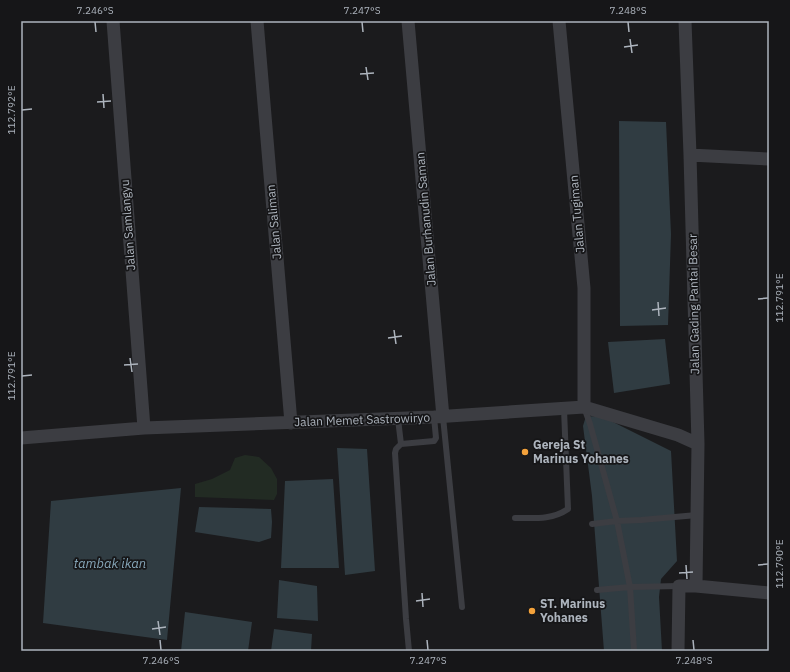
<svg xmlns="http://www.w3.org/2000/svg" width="790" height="672" font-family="'IBM Plex Sans',sans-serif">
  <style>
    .green { fill: #222b23 }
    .water { fill: #303c42 }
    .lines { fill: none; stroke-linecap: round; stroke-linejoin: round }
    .service { stroke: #3c3d42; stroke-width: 6 }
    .minor { stroke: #3c3d42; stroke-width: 13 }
    .ticks { fill: none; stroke: #adb4bd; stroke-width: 1.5 }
    .poi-dot { fill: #f4a23b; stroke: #161618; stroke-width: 1.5 }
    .labels { text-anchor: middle; stroke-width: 3.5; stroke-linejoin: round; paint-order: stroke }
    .street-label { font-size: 12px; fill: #adb4bd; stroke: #161618 }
    .poi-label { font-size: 12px; font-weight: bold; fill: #adb4bd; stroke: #161618; text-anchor: start }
    .water-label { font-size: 13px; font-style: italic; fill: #85a5b7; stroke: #161618 }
    .neatline { fill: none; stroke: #adb4bd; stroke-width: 1.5 }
    .ticks-label { font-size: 10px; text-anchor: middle; fill: #adb4bd }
  </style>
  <rect width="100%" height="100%" fill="#1b1b1d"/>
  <path class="green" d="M 245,455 L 259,457 L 271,468 L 277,479 L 277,494 L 274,500 L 195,497 L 195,484 L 212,479 L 230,470 L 235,458 Z"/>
  <path class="water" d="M 619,121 L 666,122 L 671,234 L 668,325 L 620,326 Z
    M 665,339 L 670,384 L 614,393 L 608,342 Z
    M 586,416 L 603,417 L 671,451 L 677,561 L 661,579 L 659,597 L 662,651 L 604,651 L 592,496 L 583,426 Z
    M 337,448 L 367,449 L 375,571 L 345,575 Z
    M 333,479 L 339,568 L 281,568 L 285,481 Z
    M 181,488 L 167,640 L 43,623 L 51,501 Z
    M 199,507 L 271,509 L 272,522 L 271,538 L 259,542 L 195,532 Z
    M 279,580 L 317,586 L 318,621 L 277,618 Z
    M 185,612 L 252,622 L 248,651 L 181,651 Z
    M 274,629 L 312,634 L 311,651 L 271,651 Z"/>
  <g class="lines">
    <path class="service" d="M 584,407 L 590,424 L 617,521 L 592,524
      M 443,417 L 462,607
      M 398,419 L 401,444
      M 515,518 C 534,518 552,520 568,509 L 564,409
      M 597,590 L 630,587 L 679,586
      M 409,651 L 406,619 L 395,453 L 396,449 L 401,444 L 434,441 L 436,438 L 434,417
      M 634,651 L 630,587 L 617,521 L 641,520 L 697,515"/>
    <path class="minor" d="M 113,21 L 144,428
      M 257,21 L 291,423
      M 408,21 L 443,417
      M 559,21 L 584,288 L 584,407
      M 685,21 L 690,155 L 698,444 L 696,586
      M 690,155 L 769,159
      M 21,438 L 144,428 L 434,417 L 584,407 L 678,435 L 698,444
      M 678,651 L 679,586 L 696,586 L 769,593"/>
  </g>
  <path class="ticks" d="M 95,22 L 96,32M 362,22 L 363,32M 628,22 L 629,32M 630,39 L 632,53M 624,47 L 638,45M 366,67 L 368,80M 360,74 L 374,73M 103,94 L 104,108M 97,102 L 111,101M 22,110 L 32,109M 758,299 L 768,298M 658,302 L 659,316M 652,310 L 666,308M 394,330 L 396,344M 388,338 L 402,336M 130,358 L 132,372M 124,365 L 138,364M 22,376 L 32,375M 686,565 L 687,579M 758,565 L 768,564M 679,573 L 693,572M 422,593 L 423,607M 416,601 L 430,599M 158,621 L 160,635M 152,629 L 166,627M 160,640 L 161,650M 427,640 L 428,650M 693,640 L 694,650"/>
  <g class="poi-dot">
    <circle cx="525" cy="452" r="4"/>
    <circle cx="532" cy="611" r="4"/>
  </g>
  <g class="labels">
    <g class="street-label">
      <text transform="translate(577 214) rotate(-95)" y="4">Jalan Tugiman</text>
      <text transform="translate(426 219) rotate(-95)" y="4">Jalan Burhanudin Saman</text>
      <text transform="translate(274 222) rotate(-95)" y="4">Jalan Saliman</text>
      <text transform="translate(128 225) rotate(-94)" y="4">Jalan Samlangyu</text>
      <text transform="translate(694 304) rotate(-91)" y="4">Jalan Gading Pantai Besar</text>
      <text transform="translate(362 420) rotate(-2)" y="4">Jalan Memet Sastrowiryo</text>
    </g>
    <g class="poi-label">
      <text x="533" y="449">Gereja St<tspan x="533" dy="14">Marinus Yohanes</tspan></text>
      <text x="540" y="608">ST. Marinus<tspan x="540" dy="14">Yohanes</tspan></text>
    </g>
    <g class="water-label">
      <text x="110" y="568">tambak ikan</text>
    </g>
  </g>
  <rect width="790" height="672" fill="none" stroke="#161618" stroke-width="44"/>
  <rect x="22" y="22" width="746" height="628" class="neatline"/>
  <g class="ticks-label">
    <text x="95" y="14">7.246°S</text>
    <text x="362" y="14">7.247°S</text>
    <text x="628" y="14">7.248°S</text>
    <text transform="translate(11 110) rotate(-90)" y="4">112.792°E</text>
    <text transform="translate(779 298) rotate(-90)" y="4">112.791°E</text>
    <text transform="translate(11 376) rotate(-90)" y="4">112.791°E</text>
    <text transform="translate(779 564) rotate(-90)" y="4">112.790°E</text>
    <text x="161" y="664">7.246°S</text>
    <text x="428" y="664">7.247°S</text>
    <text x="694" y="664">7.248°S</text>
  </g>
</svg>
